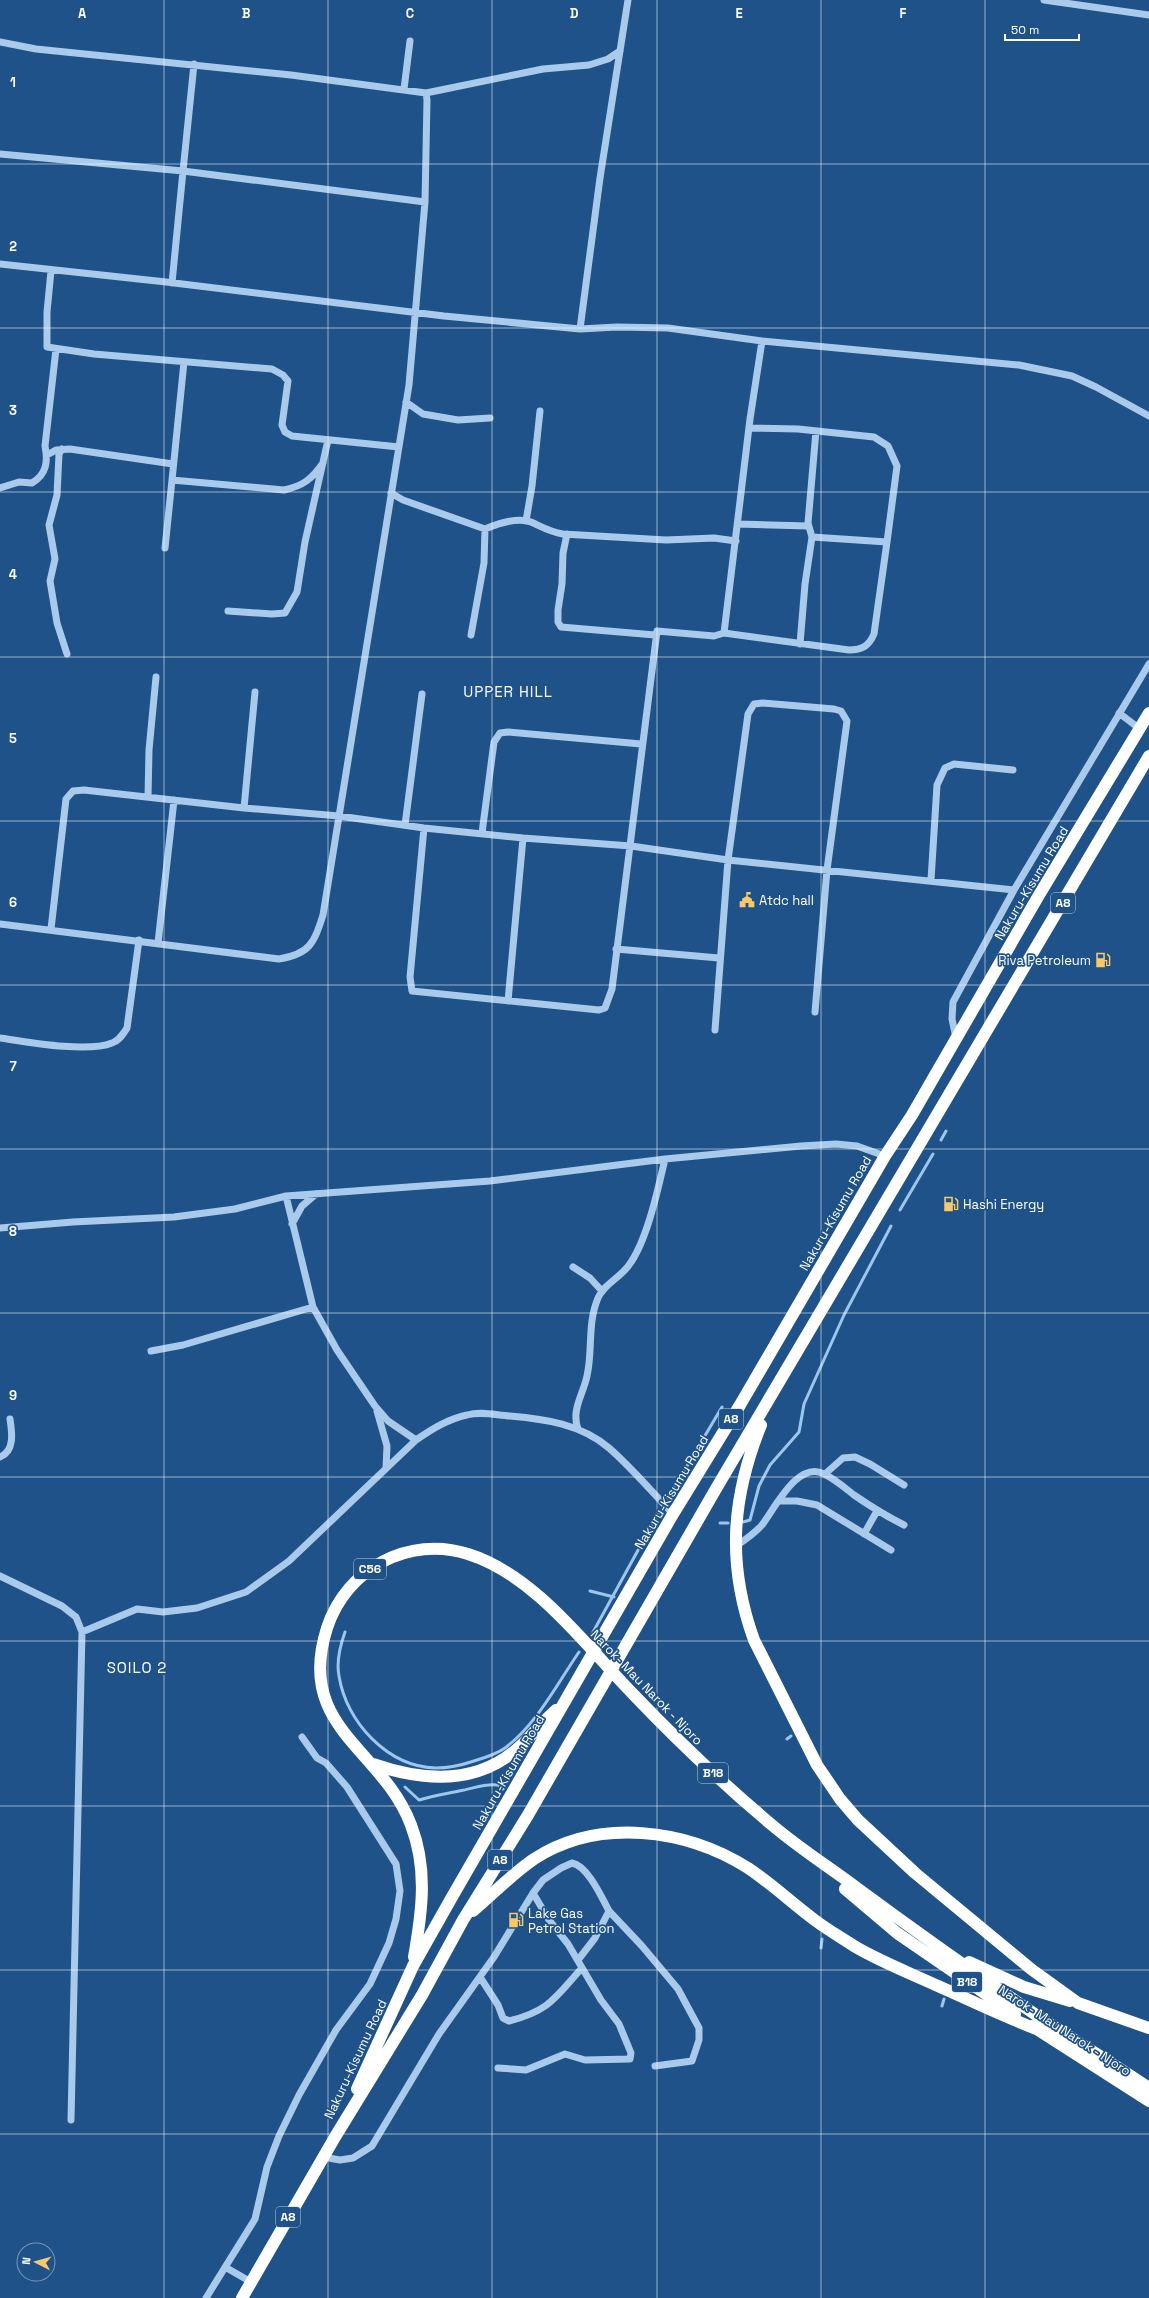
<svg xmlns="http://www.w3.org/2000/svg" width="1149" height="2298" font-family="'Space Grotesk',sans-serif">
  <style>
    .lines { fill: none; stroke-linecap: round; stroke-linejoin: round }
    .stream { stroke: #9dc6ed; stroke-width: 3 }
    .minor { stroke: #aacaeb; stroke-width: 7 }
    .highway { stroke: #fff; stroke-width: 12 }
    .grid { fill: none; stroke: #fff; stroke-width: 1; stroke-opacity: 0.55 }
    .labels { text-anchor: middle; stroke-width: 3.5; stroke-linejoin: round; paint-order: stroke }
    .shield { fill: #1f5289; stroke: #bccbdc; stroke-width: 1 }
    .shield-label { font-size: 12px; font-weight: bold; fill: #fff }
    .street-label { font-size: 13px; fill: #fff; stroke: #1f5289 }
    .poi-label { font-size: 13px; fill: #fff; stroke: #1f5289; text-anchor: start }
    .quarter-label { font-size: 15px; letter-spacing: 1px; fill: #fff; stroke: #1f5289 }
    .grid-label { font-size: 13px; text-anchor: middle; font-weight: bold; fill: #fff; stroke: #1f5289; stroke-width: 3.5; stroke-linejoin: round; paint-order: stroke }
  </style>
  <rect width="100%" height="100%" fill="#1f5289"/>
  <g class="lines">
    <path class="stream" d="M 941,1140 L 946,1131
      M 900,1210 L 933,1154
      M 668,1498 L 722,1407
      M 743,1522 L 750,1520 L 759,1486 L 770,1465 L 799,1432 L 804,1404 L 844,1315 L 891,1226
      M 720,1523 L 728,1523
      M 590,1591 L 614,1597
      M 345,1632 C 340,1646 336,1661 339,1676 C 346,1722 388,1767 436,1768 C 449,1768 462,1765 474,1761 C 484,1758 497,1754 505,1748 C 537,1724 557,1684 579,1652
      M 592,1634 L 659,1512
      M 787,1739 L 791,1736
      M 405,1787 L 419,1800 C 433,1796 445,1794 459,1791 C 473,1789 484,1783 498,1785 L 503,1789
      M 821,1948 L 822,1939
      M 942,2006 L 944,1999"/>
    <path class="minor" d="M 1044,0 L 1149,15
      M 0,42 L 36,49 L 291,75 L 426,93 L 543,69 L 589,65 L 608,59 L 620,51
      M 194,64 L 183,171 L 425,202
      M 404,89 L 410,41
      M 0,154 L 183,171 L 172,283
      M 0,264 L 166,282 L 444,316 L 580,329 L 617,327 L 668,328 L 762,341 L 1019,365 L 1072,376 L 1096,387 L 1149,416
      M 51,271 L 47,312 L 47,347 L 94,354 L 272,369 L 283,375 L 288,381 L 282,425 L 285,432 L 292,436 L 399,447
      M 580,329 L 600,178 L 628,0
      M 184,362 L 172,480 L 284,490 C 303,486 312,479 323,463
      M 406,402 L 423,414 L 458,420 L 490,418
      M 749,428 L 798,429 L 874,437 L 888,446 L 897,466 L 887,542
      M 62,449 L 59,454 L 57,495 L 49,525 L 55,559 L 50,581 L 57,623 L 67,654
      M 47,455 L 56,450 L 70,449 L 173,464
      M 0,488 L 19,482 L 32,483 C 47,474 48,461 45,446 L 56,349
      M 391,493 L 403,500 L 485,529 C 497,524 518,517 531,522 C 542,527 550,532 563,534 L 666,540 L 714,538 L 736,541
      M 526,521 L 532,486 L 540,411
      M 738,524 L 808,526
      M 567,534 L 563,553 L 562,584 L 558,610 L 558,622 L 561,627 L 655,635
      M 165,548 L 172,480
      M 228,611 L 272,614 L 285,613 L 297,592 L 305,542 L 328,440
      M 724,633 L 750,419 L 762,341
      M 471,635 L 484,563 L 485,529
      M 800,644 L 805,584 L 812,537 L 808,523 L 816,431
      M 1119,713 L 1140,729
      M 148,797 L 149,750 L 156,677
      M 244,808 L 255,692
      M 405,825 L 422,694
      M 424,828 L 410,977 L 412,991 L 599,1010 L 605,1008 L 612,989 L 657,631 L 714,636 L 724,633 L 849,650 C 862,650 869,646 874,634 L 887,542 L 812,537
      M 482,833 L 494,742 L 500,733 L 508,732 L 641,744
      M 931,880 L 937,785 L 945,768 L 954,764 L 1013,770
      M 0,924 L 279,959 C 310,954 314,943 323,915 L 409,385 L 425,202 L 427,100 L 426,93
      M 51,929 L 66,799 L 73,791 L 84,790 L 244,808 L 339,816 L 424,828 L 523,838 L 631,846 L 728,860 L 1014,890
      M 158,943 L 174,800
      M 616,949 L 719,958
      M 508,1001 L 523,838
      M 715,1030 L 728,860 L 748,714 L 754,704 L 763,703 L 834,709 L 841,711 L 847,721 L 827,870 L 815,1012
      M 0,1038 C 27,1042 87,1053 112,1043 C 119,1041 123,1034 127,1028 L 139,940
      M 956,1038 L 952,1019 L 953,1002 L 1014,890 L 1149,664
      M 286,1196 L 313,1307 L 337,1350 L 375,1406 L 388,1421 L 416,1440
      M 292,1224 L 302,1206 L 316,1194
      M 0,1228 L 73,1222 L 174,1217 L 235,1209 L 286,1196 L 490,1181 L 665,1159 L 801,1146 L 836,1144 L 857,1146 L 885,1156
      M 573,1267 L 590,1278 L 602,1291
      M 151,1351 L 183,1345 L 313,1307
      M 377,1411 L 387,1446 L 386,1468
      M 578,1429 C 571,1410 583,1395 587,1376 C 593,1350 587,1324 598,1298 C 604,1284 620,1278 629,1265 C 647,1241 658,1189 665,1159
      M 0,1457 C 15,1451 12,1432 10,1419
      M 825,1474 L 843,1458 L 855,1457 L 870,1464 L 904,1485
      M 779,1501 L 797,1501 L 817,1505 L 891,1550
      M 864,1534 L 877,1511
      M 736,1546 C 745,1540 754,1534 762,1525 C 775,1508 798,1460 824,1474 C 835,1479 845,1488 854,1495 C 870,1506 886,1516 904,1525
      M 0,1576 L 62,1606 L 76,1617 L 82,1632 L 71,2120
      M 82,1632 L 137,1609 L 163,1612 L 197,1608 L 246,1592 L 289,1561 L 416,1440 C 432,1429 448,1419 467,1415 C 481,1411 495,1415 510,1416 C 545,1419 581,1424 609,1448 C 632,1468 652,1492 673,1514
      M 609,1911 L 642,1946 L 678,1989 L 699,2028 L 699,2040 L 692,2061 L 655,2066
      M 480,1977 L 498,2005 L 503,2018 L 509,2021 C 549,2011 555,1998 581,1969
      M 498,2068 L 526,2070 L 565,2054 L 585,2060 L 630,2059 L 631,2053 L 619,2024 L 601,2000 L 568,1944 L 549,1920 L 533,1893
      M 323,2157 L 340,2160 L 353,2158 L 372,2146 L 439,2034 L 494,1957 L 533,1893 L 543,1880 L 561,1868 L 572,1863 C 588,1866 602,1898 609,1911 L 595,1938 L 578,1960
      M 225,2267 L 251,2282
      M 206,2298 L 255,2219 L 267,2167 L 279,2136 L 299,2095 L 336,2030 L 370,1984 L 389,1943 L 396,1919 L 400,1891 L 396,1864 L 347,1787 L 326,1763 L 317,1758 L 302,1737"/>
    <path class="highway" d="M 761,1425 C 731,1499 727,1565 754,1640 L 817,1765 L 840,1799 L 858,1820 L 915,1873 L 1031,1969 L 1078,2003 L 1149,2028
      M 373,1764 C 422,1781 475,1786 517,1749 C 531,1737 542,1722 556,1710
      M 845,1889 L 897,1933 L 1015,2014
      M 473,1911 C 493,1894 512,1874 534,1859 C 599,1817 686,1829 748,1868 C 772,1884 793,1904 816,1921 C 828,1930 842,1938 854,1946 C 881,1962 910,1973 938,1986 C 972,2001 1005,2017 1039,2030
      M 414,1957 C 422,1912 428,1869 411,1825 C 382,1748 295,1728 327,1628 C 346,1569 409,1535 468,1554 C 535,1575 586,1646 633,1694 C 677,1740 723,1784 772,1825 C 799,1848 829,1867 857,1888 C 918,1933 980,1977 1042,2019 C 1077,2042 1114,2064 1149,2088
      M 969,1962 L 1024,1987 L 1070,2001
      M 1032,2026 L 1149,2101
      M 357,2089 L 413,1966 L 452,1897 L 673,1514 L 740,1405 L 885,1156 L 912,1115 L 1039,895 L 1149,713
      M 242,2298 L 335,2137 L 422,1995 L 463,1920 L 528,1815 L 717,1487 L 1149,756"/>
  </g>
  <path class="grid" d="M 164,0 L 164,2298M 328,0 L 328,2298M 492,0 L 492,2298M 657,0 L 657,2298M 821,0 L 821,2298M 985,0 L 985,2298M 0,164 L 1149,164M 0,328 L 1149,328M 0,492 L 1149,492M 0,657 L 1149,657M 0,821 L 1149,821M 0,985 L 1149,985M 0,1149 L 1149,1149M 0,1313 L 1149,1313M 0,1477 L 1149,1477M 0,1641 L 1149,1641M 0,1806 L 1149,1806M 0,1970 L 1149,1970M 0,2134 L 1149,2134"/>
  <defs>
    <symbol id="civic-bare" viewBox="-9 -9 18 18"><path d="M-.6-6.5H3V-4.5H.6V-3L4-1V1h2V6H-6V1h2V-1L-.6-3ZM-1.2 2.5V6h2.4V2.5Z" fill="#f9c969" stroke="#1f5289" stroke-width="2.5" paint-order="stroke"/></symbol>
    <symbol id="fuel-bare" viewBox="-9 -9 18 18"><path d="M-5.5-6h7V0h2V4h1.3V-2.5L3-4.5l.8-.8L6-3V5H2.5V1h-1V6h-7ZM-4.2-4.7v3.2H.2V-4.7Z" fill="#f9c969" stroke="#1f5289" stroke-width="2.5" paint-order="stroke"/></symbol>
  </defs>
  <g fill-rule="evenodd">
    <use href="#civic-bare" x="736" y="889" width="22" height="22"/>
    <use href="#fuel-bare" x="1092" y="949" width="22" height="22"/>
    <use href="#fuel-bare" x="940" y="1193" width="22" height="22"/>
    <use href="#fuel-bare" x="505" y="1909" width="22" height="22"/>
  </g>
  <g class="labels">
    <g class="shield">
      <rect x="1051" y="893" width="24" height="20" rx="3"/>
      <rect x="719" y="1409" width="24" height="20" rx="3"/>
      <rect x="354" y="1559" width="32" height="20" rx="3"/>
      <rect x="698" y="1763" width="30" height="20" rx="3"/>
      <rect x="488" y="1850" width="24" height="20" rx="3"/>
      <rect x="952" y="1972" width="30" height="20" rx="3"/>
      <rect x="276" y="2207" width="24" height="20" rx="3"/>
    </g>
    <g class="shield-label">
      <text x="1063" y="907">A8</text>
      <text x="731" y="1423">A8</text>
      <text x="370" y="1573">C56</text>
      <text x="713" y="1777">B18</text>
      <text x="500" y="1864">A8</text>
      <text x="967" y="1986">B18</text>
      <text x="288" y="2221">A8</text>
    </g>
    <g class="street-label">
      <text transform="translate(1031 883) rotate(-59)" y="5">Nakuru-Kisumu Road</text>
      <text transform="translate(835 1213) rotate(-60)" y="5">Nakuru-Kisumu Road</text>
      <text transform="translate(671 1492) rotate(-59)" y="5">Nakuru-Kisumu Road</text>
      <text transform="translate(647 1687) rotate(46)" y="5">Narok- Mau Narok - Njoro</text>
      <text transform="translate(508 1772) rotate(-60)" y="5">Nakuru-Kisumu Road</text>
      <text transform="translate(1065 2030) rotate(33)" y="5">Narok- Mau Narok - Njoro</text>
      <text transform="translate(355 2059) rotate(-65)" y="5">Nakuru-Kisumu Road</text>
    </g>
    <g class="poi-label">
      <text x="759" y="905">Atdc hall</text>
      <text x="1091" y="965" text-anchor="end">Riva Petroleum</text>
      <text x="963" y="1209">Hashi Energy</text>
      <text x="528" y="1918">Lake Gas<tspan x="528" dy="15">Petrol Station</tspan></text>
    </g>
    <g class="quarter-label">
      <text x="508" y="697">UPPER HILL</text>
      <text x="137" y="1673">SOILO 2</text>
    </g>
  </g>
  <g class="grid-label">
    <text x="82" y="18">A</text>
    <text x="246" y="18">B</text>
    <text x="410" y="18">C</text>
    <text x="574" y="18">D</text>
    <text x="739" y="18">E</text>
    <text x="903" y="18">F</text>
    <text x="13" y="87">1</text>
    <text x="13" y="251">2</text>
    <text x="13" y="415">3</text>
    <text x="13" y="579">4</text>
    <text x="13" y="743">5</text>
    <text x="13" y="907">6</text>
    <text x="13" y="1071">7</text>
    <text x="13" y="1236">8</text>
    <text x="13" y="1400">9</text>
  </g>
  <g transform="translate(36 2262) rotate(276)"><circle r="19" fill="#1f5289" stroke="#7997b8"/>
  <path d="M0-3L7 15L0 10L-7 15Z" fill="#f9c969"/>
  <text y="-6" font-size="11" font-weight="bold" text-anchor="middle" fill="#ffffff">N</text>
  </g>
  <path d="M1005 34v6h74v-6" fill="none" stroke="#ffffff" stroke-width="2"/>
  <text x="1011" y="34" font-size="12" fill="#ffffff" stroke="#1f5289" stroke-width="3" paint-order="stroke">50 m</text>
</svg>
